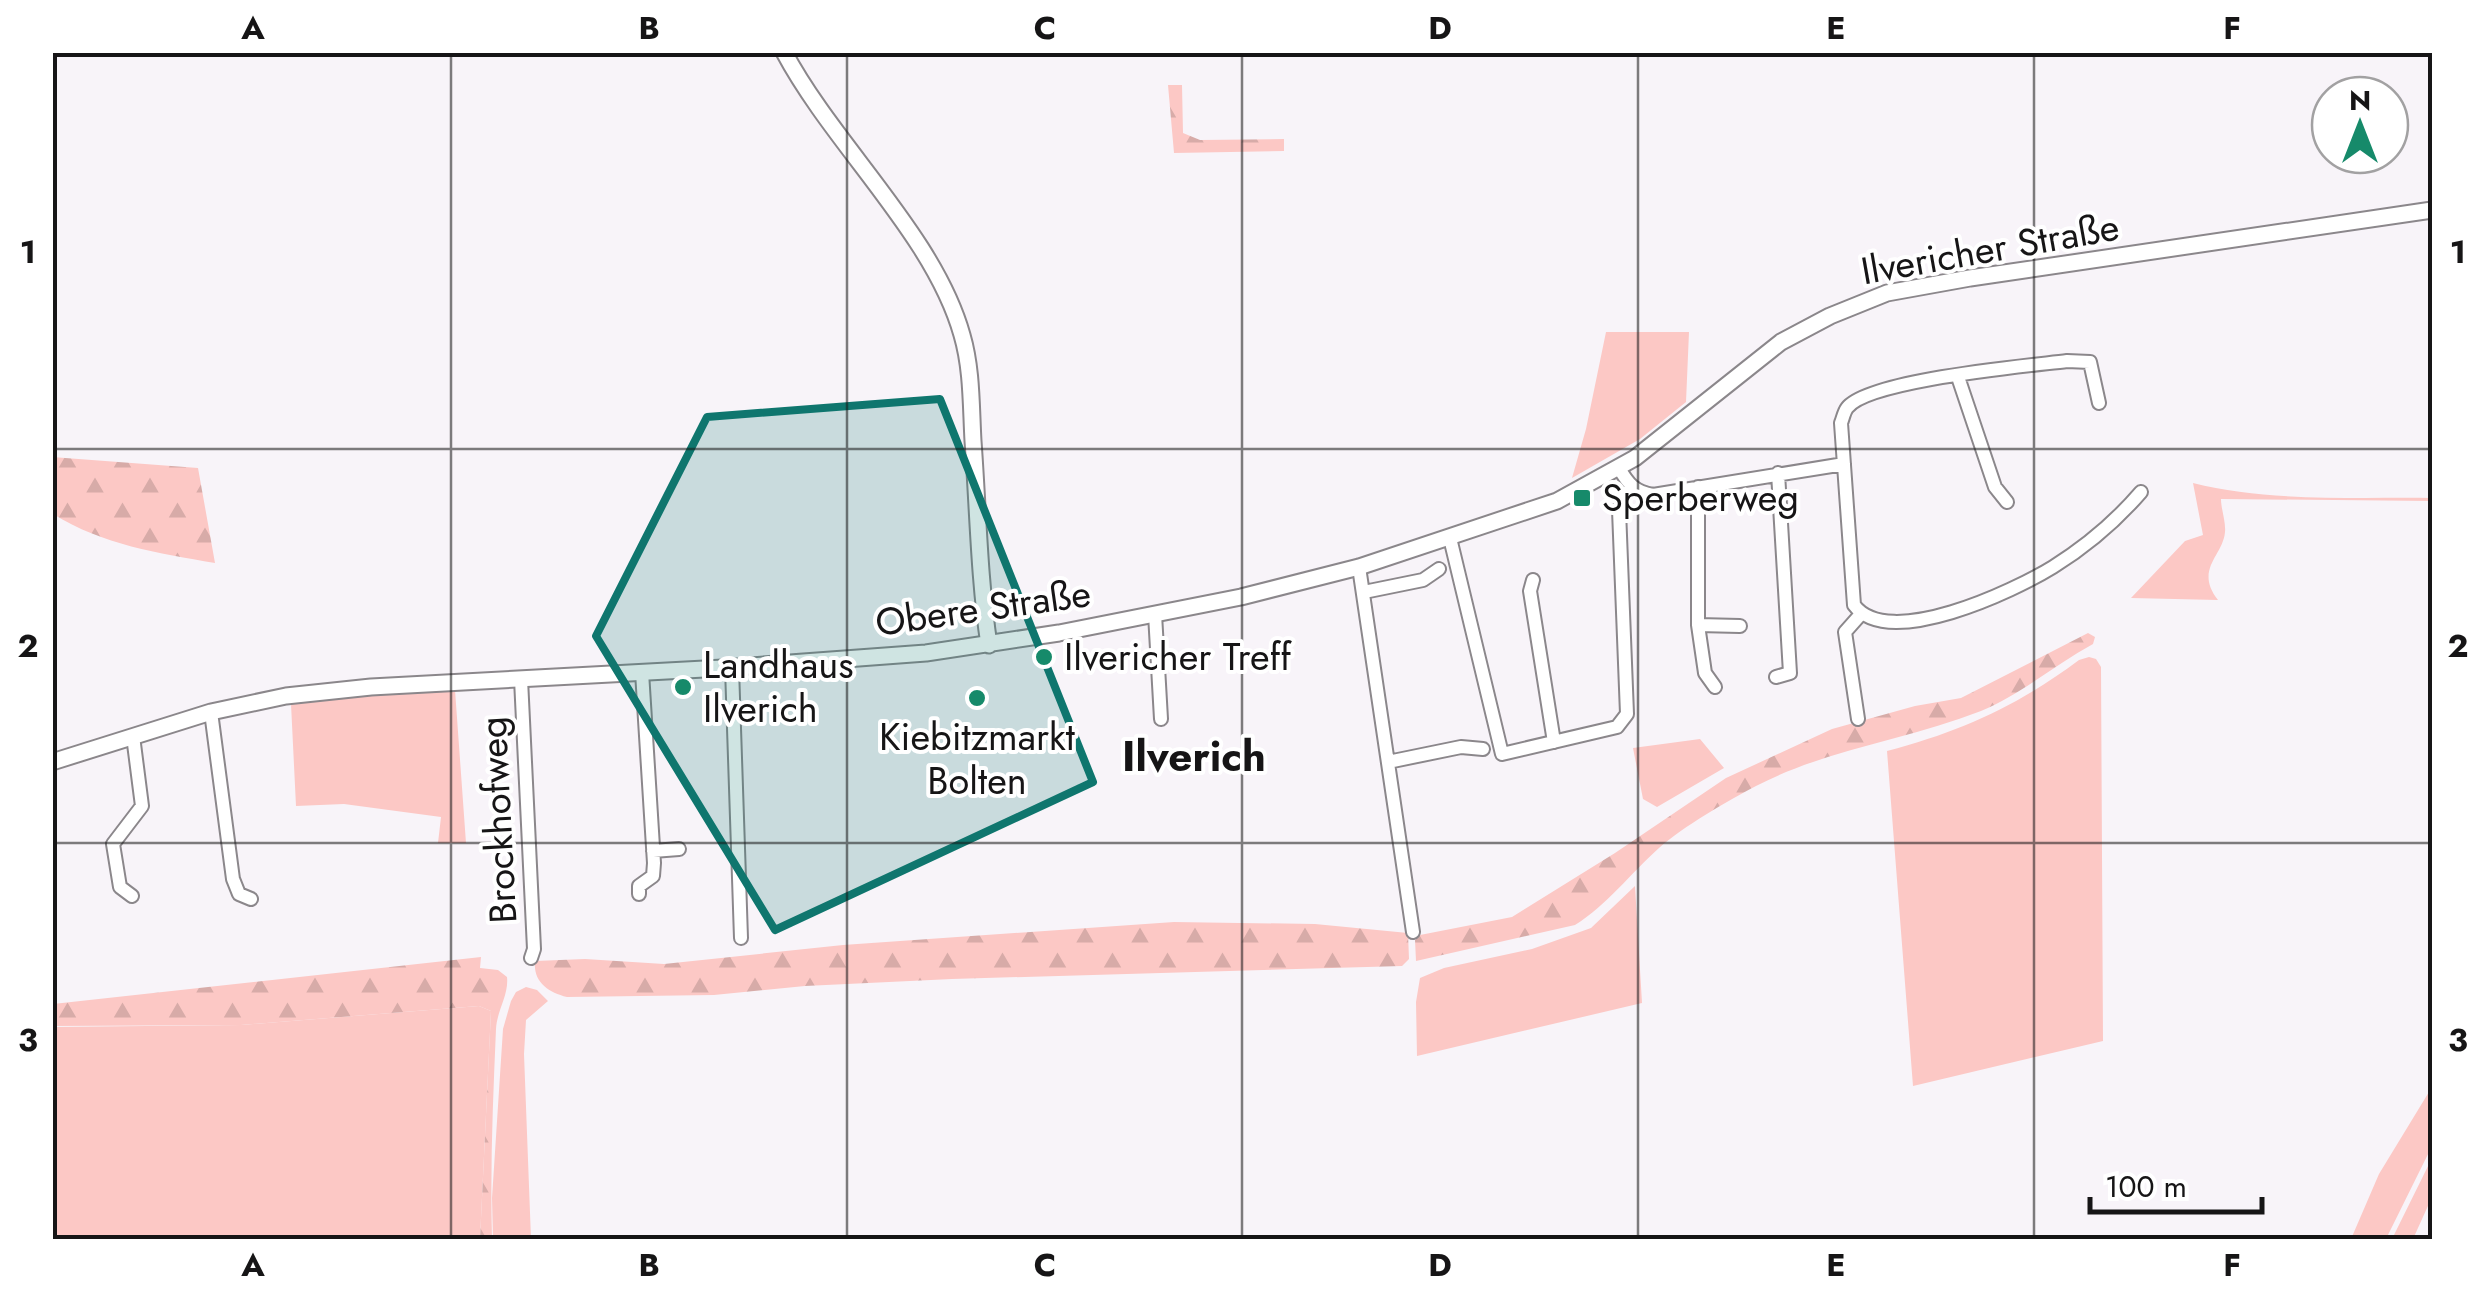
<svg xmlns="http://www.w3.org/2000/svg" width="2485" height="1292" font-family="Jost,sans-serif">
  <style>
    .green { fill: #fcc8c5 }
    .forest { fill: url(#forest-firs) }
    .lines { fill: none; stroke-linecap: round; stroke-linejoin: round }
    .minor-casing { stroke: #8b878b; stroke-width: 16 }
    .tertiary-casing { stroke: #8b878b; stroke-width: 19 }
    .minor { stroke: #fff; stroke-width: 12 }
    .tertiary { stroke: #fff; stroke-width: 15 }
    .marked { fill: #0f766e; fill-opacity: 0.2; stroke: #0f766e; stroke-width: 8; stroke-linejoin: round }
    .grid { fill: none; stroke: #161516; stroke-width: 2.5; stroke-opacity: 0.55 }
    .poi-dot { fill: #168a6a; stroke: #fff; stroke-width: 4 }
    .labels { text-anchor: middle; stroke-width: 8; stroke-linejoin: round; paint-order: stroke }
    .street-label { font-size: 38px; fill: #161516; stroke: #fff }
    .poi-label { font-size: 38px; fill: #161516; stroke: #fff; text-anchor: start }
    .quarter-label { font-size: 42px; font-weight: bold; fill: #161516; stroke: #fff }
    .neatline { fill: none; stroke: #161516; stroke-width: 4 }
    .grid-label { font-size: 32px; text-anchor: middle; font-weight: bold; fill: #161516 }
  </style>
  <defs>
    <pattern id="forest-firs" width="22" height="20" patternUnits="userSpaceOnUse" patternTransform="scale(2.5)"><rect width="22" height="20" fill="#fcc8c5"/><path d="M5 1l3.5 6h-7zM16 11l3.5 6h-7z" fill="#d7aba8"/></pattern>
  </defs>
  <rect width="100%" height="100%" fill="#f8f4f9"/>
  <path class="green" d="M 1606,332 L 1689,332 L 1686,402 L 1640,439 L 1572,478 L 1586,429 Z
    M 2193,483 C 2267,502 2356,497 2432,498 L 2432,501 L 2221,499 C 2221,509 2226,522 2225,532 C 2223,556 2194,569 2218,600 L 2131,598 L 2185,541 L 2203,535 Z
    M 2089,657 L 2096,659 L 2101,667 L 2103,1041 L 1913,1086 L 1887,751 C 1962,731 2017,706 2079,660 Z
    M 455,690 L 466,843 L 438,843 L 441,817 L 344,804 L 296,806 L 291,704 L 358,696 Z
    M 1700,739 L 1724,768 L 1657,807 L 1643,799 L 1633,748 Z
    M 1635,886 L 1642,1003 L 1417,1056 L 1416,1002 L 1420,978 L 1444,968 L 1532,949 L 1591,928 Z
    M 526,987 L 537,990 L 548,1001 L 526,1020 L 524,1054 L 531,1239 L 493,1239 L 492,1198 L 503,1029 L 511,1001 L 516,992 Z
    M 479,1006 L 491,1011 L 480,1239 L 53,1239 L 52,1027 L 241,1025 Z
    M 2432,1087 L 2432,1146 L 2386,1239 L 2351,1239 L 2379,1174 Z
    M 2432,1158 L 2432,1197 L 2413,1239 L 2392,1239 Z"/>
  <path class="forest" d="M 1168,85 L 1182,85 L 1183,133 L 1200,140 L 1284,139 L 1284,151 L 1174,153 Z
    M 52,457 L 198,468 L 215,563 C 158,553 103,545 53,514 Z
    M 2088,633 L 2095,637 L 2093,644 C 2055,665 2021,694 1981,711 C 1907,740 1827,749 1756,786 C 1726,802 1684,826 1659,848 C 1630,874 1607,905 1575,925 L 1416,961 L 1415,940 L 1420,935 L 1512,917 L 1615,853 L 1726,778 L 1832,729 L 1915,706 L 1961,698 Z
    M 1174,922 L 1315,924 L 1408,933 L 1409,959 L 1402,966 L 952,979 L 805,986 L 714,995 L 567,997 C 548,992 533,982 535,961 L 585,959 L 664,964 L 843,945 Z
    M 481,957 L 480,968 L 498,970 L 507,977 C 509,995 497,1010 496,1029 C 493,1099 490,1169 492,1239 L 480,1239 L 491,1011 L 479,1006 L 241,1025 L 53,1026 L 53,1004 Z"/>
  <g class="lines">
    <defs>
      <path id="minor" d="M 1958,377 L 1995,487 L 2007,502
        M 2099,403 L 2090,362 L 2067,361 C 2027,366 1868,380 1847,408 C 1844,412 1843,418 1841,423 L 1854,605 C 1888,651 2014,591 2053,567 C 2085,547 2116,521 2141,492
        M 1619,468 C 1628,484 1635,492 1653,495 L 1844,464
        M 1698,487 L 1698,625 L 1740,626
        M 1450,538 L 1502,754 L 1617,727 L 1627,714 L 1619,510 L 1626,492 L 1632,487
        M 1359,567 L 1413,932
        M 1533,580 L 1530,591 L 1554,742
        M 1364,592 L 1423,580 L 1439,569
        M 1155,614 L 1161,719
        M 1698,625 L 1705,673 L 1715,687
        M 732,668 L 741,938
        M 1776,677 L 1790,673 L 1778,473
        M 521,679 L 534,949 L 531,958
        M 211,712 L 233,879 L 239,894 L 251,899
        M 1858,719 L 1845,632 L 1861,614
        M 1388,762 L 1461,747 L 1483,749
        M 653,851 L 679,849
        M 639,894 L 639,886 L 653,876 L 654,863 L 642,672
        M 132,896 L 120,887 L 113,844 L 142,806 L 133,736"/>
      <path id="tertiary" d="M 784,52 C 834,146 934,235 962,335 C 972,369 971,406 973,441 C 978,509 979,578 989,645
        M 52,762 L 211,712 L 286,696 L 371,687 L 723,668 L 926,653 L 1059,633 L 1241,597 L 1359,567 L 1557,501 L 1635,458 L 1781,342 L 1830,316 L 1887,293 L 1970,278 L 2432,210"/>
    </defs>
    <use href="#minor" class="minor-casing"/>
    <use href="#tertiary" class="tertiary-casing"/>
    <use href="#minor" class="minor"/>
    <use href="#tertiary" class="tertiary"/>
  </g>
  <path class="marked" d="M 940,399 L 1093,782 L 775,930 L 596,636 L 707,417 Z"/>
  <path class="grid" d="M 451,52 L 451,1240M 847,52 L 847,1240M 1242,52 L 1242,1240M 1638,52 L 1638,1240M 2034,52 L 2034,1240M 52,449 L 2432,449M 52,843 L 2432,843"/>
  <g class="poi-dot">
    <rect x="1572" y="488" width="20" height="20" rx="5"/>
    <circle cx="1044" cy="657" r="10"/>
    <circle cx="683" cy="687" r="10"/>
    <circle cx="977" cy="698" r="10"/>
  </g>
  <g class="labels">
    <g class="street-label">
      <text transform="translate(1990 249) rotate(-10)" y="13">Ilvericher Straße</text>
      <text transform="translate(983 608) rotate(-8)" y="13">Obere Straße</text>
      <text transform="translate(498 820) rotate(-93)" y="13">Brockhofweg</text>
    </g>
    <g class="poi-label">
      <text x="1602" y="511">Sperberweg</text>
      <text x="1064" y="670">Ilvericher Treff</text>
      <text x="703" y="678">Landhaus<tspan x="703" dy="44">Ilverich</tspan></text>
      <text x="977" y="750" text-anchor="middle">Kiebitzmarkt<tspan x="977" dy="44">Bolten</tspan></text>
    </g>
    <g class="quarter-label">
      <text x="1194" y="771">Ilverich</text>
    </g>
  </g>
  <rect width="2485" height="1292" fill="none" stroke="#ffffff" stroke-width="110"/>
  <g transform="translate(2360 125)"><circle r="48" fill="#ffffff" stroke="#a2a1a2" stroke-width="2.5"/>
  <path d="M0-8L18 38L0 25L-18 38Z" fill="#168a6a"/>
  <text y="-15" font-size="28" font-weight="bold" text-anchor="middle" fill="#161516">N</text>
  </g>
  <path d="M2090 1197v15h172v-15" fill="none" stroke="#161516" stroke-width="5"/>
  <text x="2105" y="1197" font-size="30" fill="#161516" stroke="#ffffff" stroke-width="8" paint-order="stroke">100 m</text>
  <rect x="55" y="55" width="2375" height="1182" class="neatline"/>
  <g class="grid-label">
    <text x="253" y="39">A</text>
    <text x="649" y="39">B</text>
    <text x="1045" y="39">C</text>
    <text x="1440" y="39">D</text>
    <text x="1836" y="39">E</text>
    <text x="2232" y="39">F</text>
    <text x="28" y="263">1</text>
    <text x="2458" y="263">1</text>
    <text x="28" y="657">2</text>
    <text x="2458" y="657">2</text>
    <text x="28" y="1051">3</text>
    <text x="2458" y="1051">3</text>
    <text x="253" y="1276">A</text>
    <text x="649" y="1276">B</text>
    <text x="1045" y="1276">C</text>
    <text x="1440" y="1276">D</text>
    <text x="1836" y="1276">E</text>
    <text x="2232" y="1276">F</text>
  </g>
</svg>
